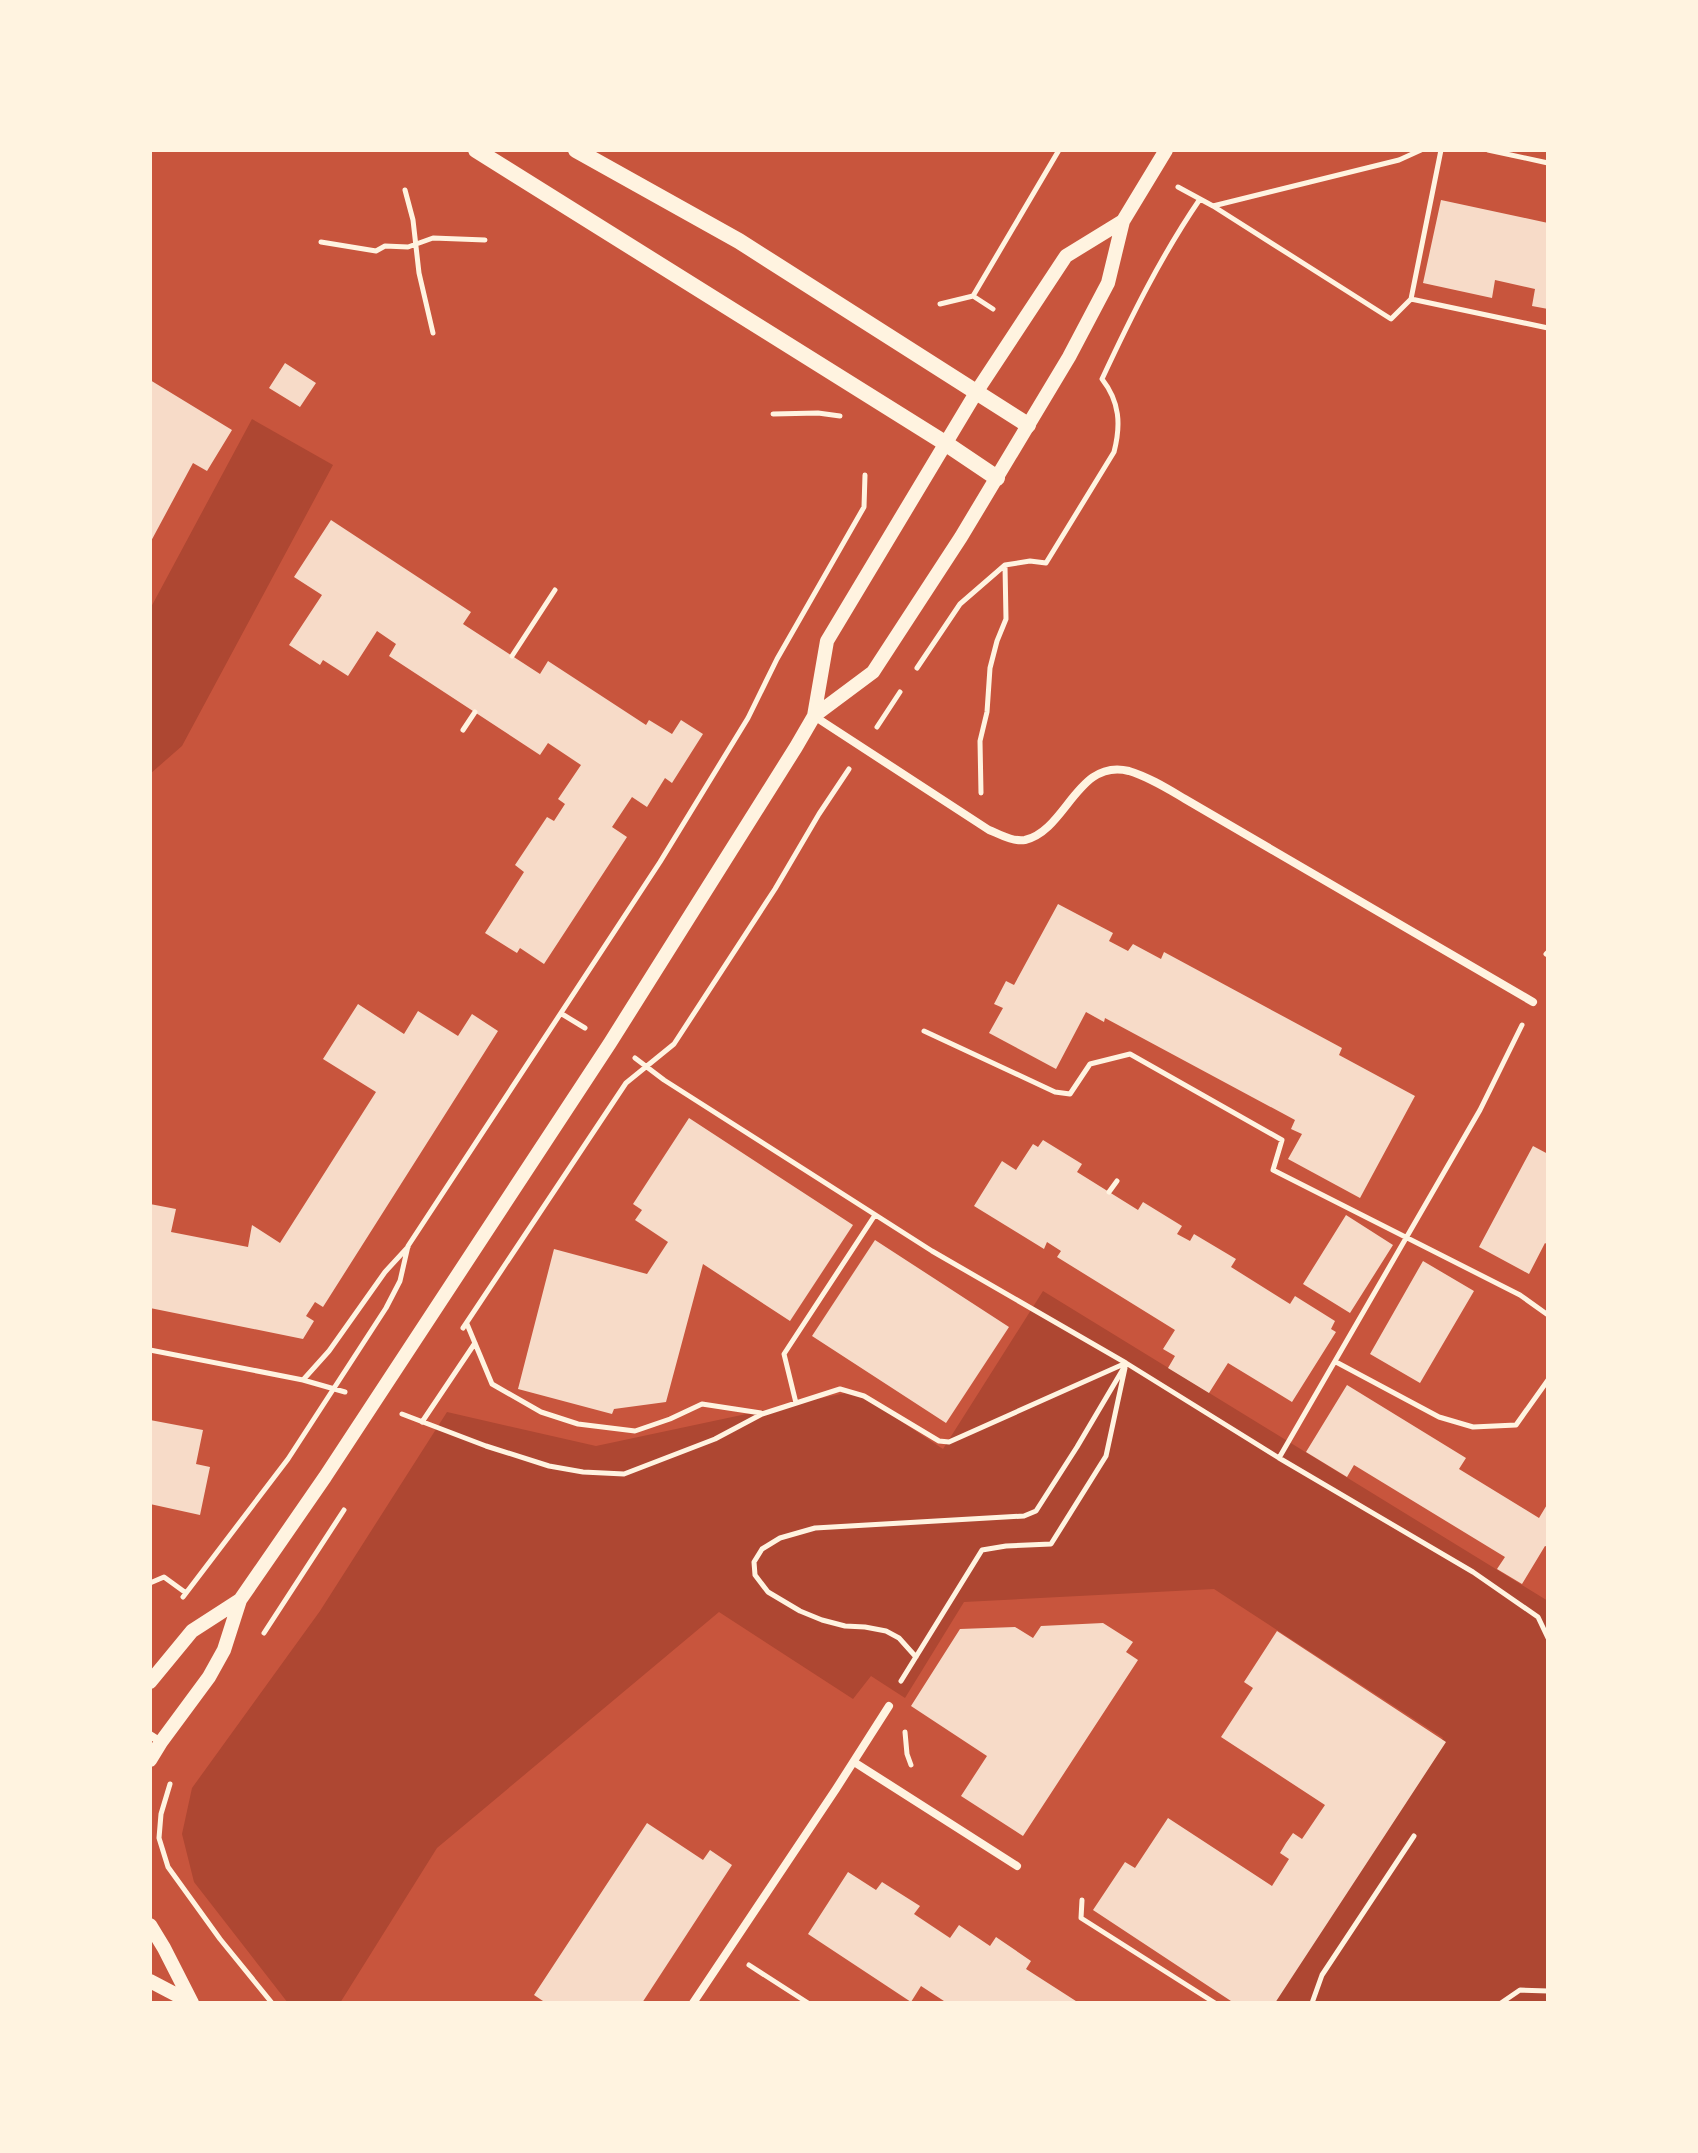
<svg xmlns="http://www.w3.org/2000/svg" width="1698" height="2153" font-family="'Golos Text',sans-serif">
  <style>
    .green { fill: #ae4732 }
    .building { fill: #f7dbc8 }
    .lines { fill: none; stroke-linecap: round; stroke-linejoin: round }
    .path { stroke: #fff3e0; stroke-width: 5 }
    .minor { stroke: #fff3e0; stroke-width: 8 }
    .tertiary { stroke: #fff3e0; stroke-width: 14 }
    .secondary { stroke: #fff3e0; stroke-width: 16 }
  </style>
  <rect width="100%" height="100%" fill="#c8553d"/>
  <path class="green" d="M 252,419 L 333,465 L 182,746 L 150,774 L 150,609 Z
    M 1043,1291 L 1548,1601 L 1548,2003 L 1269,2003 L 1443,1738 L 1214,1589 L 964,1602 L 905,1698 L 871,1676 L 853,1699 L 719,1612 L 437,1848 L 340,2003 L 288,2003 L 194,1882 L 182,1834 L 192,1788 L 320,1611 L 447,1412 L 596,1446 L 855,1391 L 943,1449 Z"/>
  <path class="building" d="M 1441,200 L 1548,223 L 1548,309 L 1532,306 L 1535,289 L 1495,280 L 1492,298 L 1423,283 Z
    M 285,363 L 316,383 L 300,407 L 269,388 Z
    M 150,380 L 232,430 L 207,471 L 193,463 L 150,543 Z
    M 331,520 L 471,612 L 463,624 L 540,674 L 548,661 L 646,725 L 649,720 L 672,734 L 681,720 L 703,734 L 672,783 L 665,778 L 647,807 L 632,797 L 612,827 L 627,837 L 544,964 L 520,948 L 517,953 L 485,933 L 524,872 L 515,865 L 547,817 L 554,821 L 565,804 L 558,799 L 581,765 L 548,743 L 540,755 L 389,656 L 396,644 L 377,631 L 348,676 L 323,660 L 320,665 L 289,645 L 322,595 L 294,577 Z
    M 1058,904 L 1113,933 L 1109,941 L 1128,951 L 1133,944 L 1161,959 L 1164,952 L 1342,1048 L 1339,1055 L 1415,1096 L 1360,1198 L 1288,1159 L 1302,1134 L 1291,1129 L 1295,1120 L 1105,1018 L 1104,1022 L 1086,1012 L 1056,1069 L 989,1033 L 1003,1008 L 994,1004 L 1006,981 L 1014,985 Z
    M 358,1004 L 404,1034 L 418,1011 L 458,1036 L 472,1014 L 498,1031 L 323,1307 L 315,1302 L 306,1316 L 314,1321 L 303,1339 L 150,1308 L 150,1204 L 176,1209 L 171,1232 L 248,1247 L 252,1225 L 280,1243 L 376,1092 L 323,1059 Z
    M 689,1118 L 853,1225 L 790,1321 L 703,1264 L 666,1402 L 614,1409 L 612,1414 L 518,1389 L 554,1249 L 647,1274 L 668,1242 L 635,1220 L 642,1210 L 633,1204 Z
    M 1043,1140 L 1082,1164 L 1077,1172 L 1138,1210 L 1143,1202 L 1182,1226 L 1177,1234 L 1190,1241 L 1194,1234 L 1236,1259 L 1231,1267 L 1290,1304 L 1295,1296 L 1335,1321 L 1331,1329 L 1336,1332 L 1292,1402 L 1228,1363 L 1209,1393 L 1168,1368 L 1175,1356 L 1163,1349 L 1175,1330 L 1057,1257 L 1061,1251 L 1047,1242 L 1044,1249 L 974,1206 L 1002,1161 L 1016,1170 L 1033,1144 L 1038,1147 Z
    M 1533,1146 L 1548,1154 L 1548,1245 L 1545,1243 L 1529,1274 L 1479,1247 Z
    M 1346,1215 L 1393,1245 L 1350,1313 L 1303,1284 Z
    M 875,1240 L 1009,1327 L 946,1423 L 812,1336 Z
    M 1423,1261 L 1474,1291 L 1420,1383 L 1370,1354 Z
    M 1347,1385 L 1466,1458 L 1459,1469 L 1539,1518 L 1548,1503 L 1548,1547 L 1545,1546 L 1522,1584 L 1497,1569 L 1505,1557 L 1354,1465 L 1347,1477 L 1306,1452 Z
    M 150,1420 L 203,1430 L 196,1464 L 210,1467 L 200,1515 L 150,1504 Z
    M 1103,1623 L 1133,1642 L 1126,1652 L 1138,1660 L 1023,1836 L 961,1796 L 987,1756 L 911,1706 L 960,1629 L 1015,1627 L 1033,1638 L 1041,1626 Z
    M 1277,1631 L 1446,1742 L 1275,2003 L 1234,2003 L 1093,1910 L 1125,1862 L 1135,1868 L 1168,1818 L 1272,1886 L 1289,1859 L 1280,1853 L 1286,1843 L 1293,1833 L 1302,1839 L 1325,1805 L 1221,1737 L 1253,1688 L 1244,1682 Z
    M 647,1823 L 703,1860 L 710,1850 L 732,1865 L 642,2003 L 546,2003 L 534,1995 Z
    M 848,1872 L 876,1890 L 882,1882 L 920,1906 L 914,1914 L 950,1938 L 959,1925 L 990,1946 L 996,1937 L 1031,1961 L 1026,1969 L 1079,2003 L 947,2003 L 921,1986 L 911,2002 L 808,1934 Z"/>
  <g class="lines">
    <path class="path" d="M 1488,150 L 1548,163
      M 1178,187 L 1213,206 L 1399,160 L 1421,150
      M 405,190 L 413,220 L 419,273 L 433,333
      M 1213,206 L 1391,319 L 1411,299 L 1441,150
      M 321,242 L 376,251 L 385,246 L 408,247 L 433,238 L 485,240
      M 973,296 L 993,309
      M 1411,299 L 1548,328
      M 940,304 L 973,296 L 1059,150
      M 773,414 L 818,413 L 840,416
      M 512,656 L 555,590
      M 917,668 L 960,604 L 1005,565 L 1030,561 L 1046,563 L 1114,452 C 1121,425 1120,402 1102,379 C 1131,317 1161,256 1200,199
      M 877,727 L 900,692
      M 463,730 L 475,712
      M 981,793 L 980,741 L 987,712 L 990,668 L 997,641 L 1006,619 L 1005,566
      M 1546,954 L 1548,952
      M 562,1014 L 585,1028
      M 924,1031 L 1055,1092 L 1070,1094 L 1090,1064 L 1130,1054 L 1282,1140 L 1273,1170 L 1520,1295 L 1548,1315
      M 635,1058 L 664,1080 L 932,1251 L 1126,1363 L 1279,1458 L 1473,1572 L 1538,1617 L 1548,1638
      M 1109,1192 L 1117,1181
      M 467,1324 L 492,1384 L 541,1412 L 578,1424 L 635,1431 L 670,1419 L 702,1404 L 761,1413
      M 463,1328 L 626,1083 L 674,1044 L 775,889 L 819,814 L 849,769
      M 150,1350 L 303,1380 L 345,1392
      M 1336,1362 L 1439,1417 L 1473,1427 L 1516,1425 L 1548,1380
      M 303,1380 L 329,1351 L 385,1272 L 408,1247
      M 796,1403 L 784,1354 L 875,1215
      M 402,1414 L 486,1446 L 549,1466 L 583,1472 L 624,1474 L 715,1439 L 762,1414 L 840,1389 L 864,1396 L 939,1441 L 949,1442 L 1126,1363
      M 422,1422 L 475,1343
      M 1279,1458 L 1480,1110 L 1522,1025
      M 150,1583 L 164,1577 L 186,1593
      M 183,1597 L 288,1459 L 386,1308 L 400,1281 L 408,1246 L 660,862 L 748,718 L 777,659 L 864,507 L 865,475
      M 264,1633 L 344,1510
      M 916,1657 L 899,1638 L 886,1631 L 865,1627 L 845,1626 L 822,1620 L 800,1611 L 768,1592 L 755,1575 L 754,1562 L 762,1549 L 780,1538 L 815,1528 L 1024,1516 L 1036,1511 L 1077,1447 L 1126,1364
      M 901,1681 L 982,1550 L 1006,1546 L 1051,1544 L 1106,1456 L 1125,1368
      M 905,1732 L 907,1754 L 911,1765
      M 170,1784 L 161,1814 L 159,1838 L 168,1867 L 220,1939 L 272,2003
      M 1082,1900 L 1081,1918 L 1215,2003
      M 749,1965 L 808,2003
      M 1312,2003 L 1322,1975 L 1414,1836
      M 1501,2003 L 1520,1990 L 1548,1991"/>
    <path class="minor" d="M 814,716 L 989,830 C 999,834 1013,842 1025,840 C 1067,830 1077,758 1129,771 C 1149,777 1168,789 1185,799 L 1533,1002
      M 150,1735 L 161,1742
      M 854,1762 L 1017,1866
      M 693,2003 L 836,1789 L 889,1706"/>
    <path class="tertiary" d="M 814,716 L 873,672 L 961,537 L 1069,357 L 1108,283 L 1123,221 L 1166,150
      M 150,1682 L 192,1631 L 240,1600
      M 150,1760 L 161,1742 L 209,1677 L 224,1650 L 240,1600 L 325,1477 L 610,1043 L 796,747 L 814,716 L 827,641 L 977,391 L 1066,256 L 1123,221
      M 150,1925 L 164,1948 L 192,2003
      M 150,1981 L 192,2003"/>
    <path class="secondary" d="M 476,150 L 945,443 L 997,478
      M 576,150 L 739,241 L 1028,425"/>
  </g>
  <rect width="1698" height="2153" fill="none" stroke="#fff3e0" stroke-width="304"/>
</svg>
